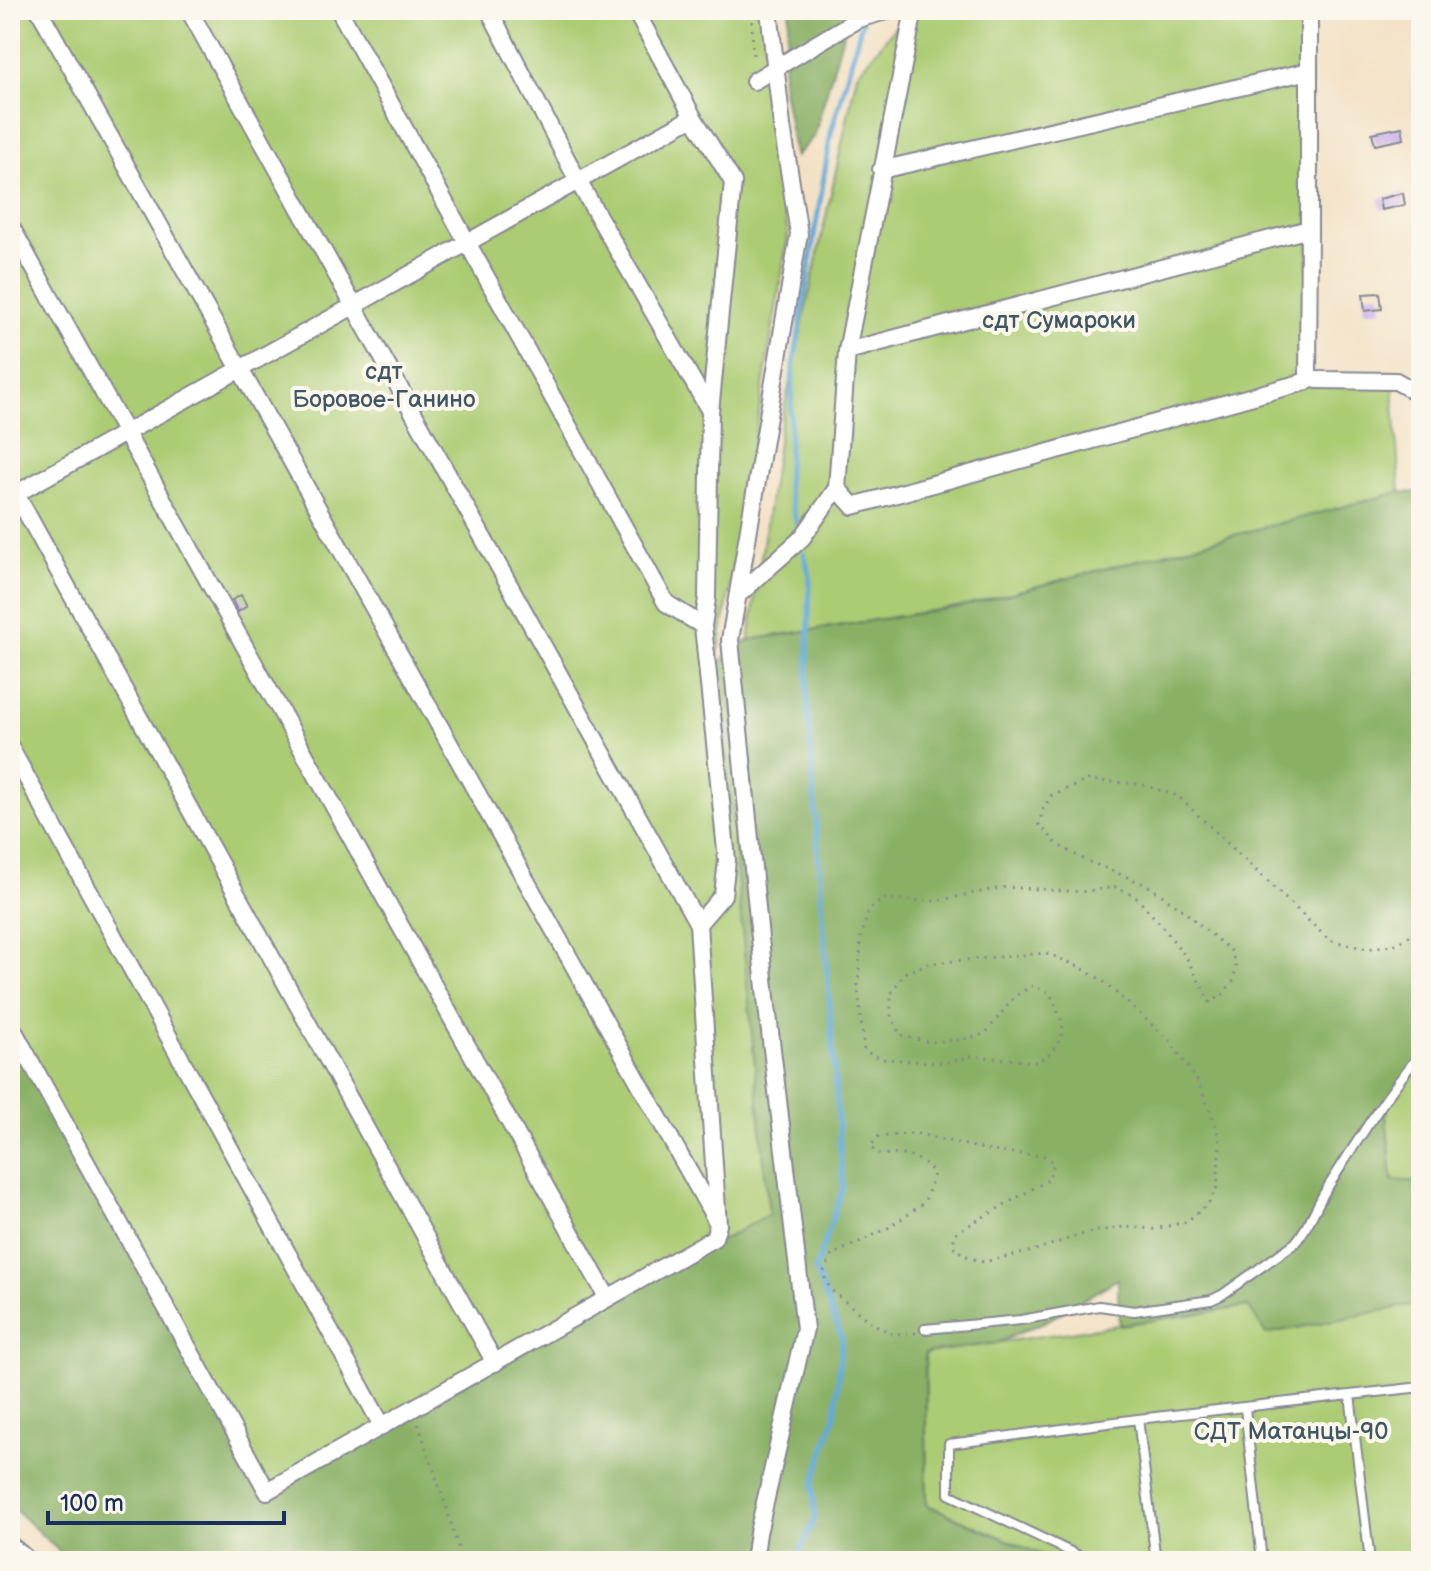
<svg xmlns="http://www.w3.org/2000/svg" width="1431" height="1571" font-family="'Balsamiq Sans',sans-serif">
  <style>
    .green { fill: #accc73; stroke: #647e68; stroke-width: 2 }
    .forest { fill: #89b065; stroke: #527062; stroke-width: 2 }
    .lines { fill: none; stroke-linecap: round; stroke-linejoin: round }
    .stream { stroke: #61aad9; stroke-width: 5 }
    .building { fill: #c2a5ea }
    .service-casing { stroke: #878892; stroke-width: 12 }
    .minor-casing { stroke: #878892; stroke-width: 20 }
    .path { stroke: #878892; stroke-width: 3; stroke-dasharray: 2 6; stroke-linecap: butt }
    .service { stroke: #fff; stroke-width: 8 }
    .minor { stroke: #fff; stroke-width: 16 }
    .labels { text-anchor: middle; stroke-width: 8; stroke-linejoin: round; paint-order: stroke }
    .park-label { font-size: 24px; fill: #3f5663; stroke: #fbf7ec }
  </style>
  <rect width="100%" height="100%" fill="#fbf7ec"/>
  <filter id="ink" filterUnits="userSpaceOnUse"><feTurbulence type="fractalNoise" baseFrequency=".0125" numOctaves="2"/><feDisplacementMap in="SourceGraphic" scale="16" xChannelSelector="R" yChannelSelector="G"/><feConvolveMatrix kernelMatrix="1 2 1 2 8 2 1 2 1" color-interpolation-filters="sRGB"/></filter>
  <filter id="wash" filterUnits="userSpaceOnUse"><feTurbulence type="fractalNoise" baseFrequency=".006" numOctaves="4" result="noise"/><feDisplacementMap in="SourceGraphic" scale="32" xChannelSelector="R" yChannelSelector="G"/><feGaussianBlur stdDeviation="1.8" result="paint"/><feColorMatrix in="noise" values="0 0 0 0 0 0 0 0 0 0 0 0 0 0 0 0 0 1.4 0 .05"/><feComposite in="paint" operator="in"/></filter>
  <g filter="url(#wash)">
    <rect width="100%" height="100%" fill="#f3e1c5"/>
    <path class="green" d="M 10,10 L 761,10 L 788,237 L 717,663 L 769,1214 L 262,1496 L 10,1016 Z
      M 909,10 L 1309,10 L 1308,381 L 1393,387 L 1400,492 L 958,607 L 749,640 L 780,428 L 857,74 Z
      M 1421,1064 L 1421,1196 L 1392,1180 L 1385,1105 Z
      M 1421,1281 L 1421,1561 L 1055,1561 L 927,1505 L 925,1353 Z"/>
    <path class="forest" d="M 790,10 L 850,10 L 814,136 L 795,157 L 782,82 Z
      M 1400,492 L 1421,493 L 1421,1064 L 1385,1105 L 1392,1180 L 1421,1182 L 1421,1303 L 1266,1334 L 1248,1306 L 1119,1325 L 1118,1279 L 1048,1320 L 997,1343 L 925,1353 L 927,1505 L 1055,1561 L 74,1561 L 62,1554 L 10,1505 L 10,1016 L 263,1496 L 769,1214 L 717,663 L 749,640 L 958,607 Z"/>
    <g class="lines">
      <path class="stream" d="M 797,524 L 787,486 L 793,368 L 831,133 L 862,22
        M 796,1561 L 815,1518 L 813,1485 L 835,1416 L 842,1338 L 815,1270 L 843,1187 L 807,699 L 810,576 L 804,554"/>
    </g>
    <g id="blocks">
      <path class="building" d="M 1402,127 L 1404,139 L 1375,145 L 1372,133 Z
        M 1403,193 L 1405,205 L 1381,210 L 1379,199 Z
        M 1380,293 L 1382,309 L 1365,311 L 1363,294 Z
        M 241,595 L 247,606 L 238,612 L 232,600 Z"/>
    </g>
  </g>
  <g filter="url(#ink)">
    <use href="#blocks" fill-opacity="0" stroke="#878892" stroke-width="2"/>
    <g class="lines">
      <defs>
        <path id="service" d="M 925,1329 L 1021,1320 L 1099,1306 L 1134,1311 L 1211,1300 L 1222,1295 L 1295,1243 C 1309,1227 1315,1208 1326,1190 C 1356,1143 1385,1096 1421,1053
          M 1350,1395 L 1370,1561
          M 1245,1408 L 1262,1561
          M 1138,1419 L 1156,1561
          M 1090,1561 L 949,1494 L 949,1444 L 1138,1419 L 1421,1387"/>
        <path id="minor" d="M 39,10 L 716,1220
          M 339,10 L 666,603 L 703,626
          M 489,10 L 578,181 L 710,411
          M 635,10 L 693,117 L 733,182 L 710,412 L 707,598 L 703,626 L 727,860 L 723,895 L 698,924
          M 754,81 L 858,19 L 889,10
          M 881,170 L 1309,71 L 1309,10
          M 10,225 L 607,1297
          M 847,351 L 1309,229 L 1309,71
          M 1317,380 L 1396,381 L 1421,395
          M 10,483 L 495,1363
          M 837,488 L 853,506 L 1308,381 L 1309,229
          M 10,497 L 693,117
          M 738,595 L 802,538 L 837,488 L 847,351 L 914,10
          M 10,747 L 381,1424
          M 10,1024 L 267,1491 L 714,1238 L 718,1225 L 698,924 L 189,10
          M 10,1545 L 29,1561
          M 754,1561 L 758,1533 L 805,1329 L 766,998 L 730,640 L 799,234 L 782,126 L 769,10"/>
      </defs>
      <use href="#service" class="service-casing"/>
      <use href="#minor" class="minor-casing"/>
      <path class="path" d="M 752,13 L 753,61
        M 916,1333 L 892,1334 L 870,1322 L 830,1289 L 823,1273 L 832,1255 L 886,1229 L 910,1213 L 925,1201 L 934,1174 C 921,1152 899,1155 876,1154 L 871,1146 L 878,1137 L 915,1133 L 991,1151 L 1044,1156 L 1054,1163 L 1048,1180 L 955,1233 L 953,1246 L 964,1255 L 983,1262 L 1029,1252 L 1087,1233 L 1124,1227 L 1154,1229 L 1186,1222 L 1208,1204 L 1217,1187 L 1220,1143 L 1215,1123 L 1198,1082 L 1170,1041 L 1103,981 L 1078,966 L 1046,953 L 930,963 L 904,973 L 891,994 L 891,1015 L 900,1035 L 928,1042 L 960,1040 L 985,1034 L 1015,996 L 1032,986 L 1050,993 L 1063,1024 L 1061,1039 L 1050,1054 L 1036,1062 L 973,1056 L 943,1063 L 899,1060 L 882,1059 L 864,1051 L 858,987 L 861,938 L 867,915 L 874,905 L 885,899 L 935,901 L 1006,887 L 1081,892 L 1116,887 L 1135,896 L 1162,926 L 1186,957 L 1210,1002 L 1222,996 L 1233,981 L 1236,968 L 1232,952 L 1179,907 L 1147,885 L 1085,860 L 1058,845 L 1039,824 L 1043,809 L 1051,796 L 1088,780 L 1140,784 L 1178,796 L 1329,940 L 1367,949 L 1396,944 L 1421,929
        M 418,1424 L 447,1509 L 462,1561"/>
      <use href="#service" class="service"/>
      <use href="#minor" class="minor"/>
    </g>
  </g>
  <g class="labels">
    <g class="park-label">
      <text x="1059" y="328">сдт Сумароки</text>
      <text x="384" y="379">сдт<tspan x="384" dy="28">Боровое-Ганино</tspan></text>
      <text x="1291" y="1439">СДТ Матанцы-90</text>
    </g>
  </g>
  <rect width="1431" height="1571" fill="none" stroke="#fbf7ec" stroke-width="40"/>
  <path d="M48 1511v12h236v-12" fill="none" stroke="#1b2f5e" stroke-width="4"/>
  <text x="60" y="1511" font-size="24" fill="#1b2f5e" stroke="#fbf7ec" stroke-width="6" paint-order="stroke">100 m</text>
</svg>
